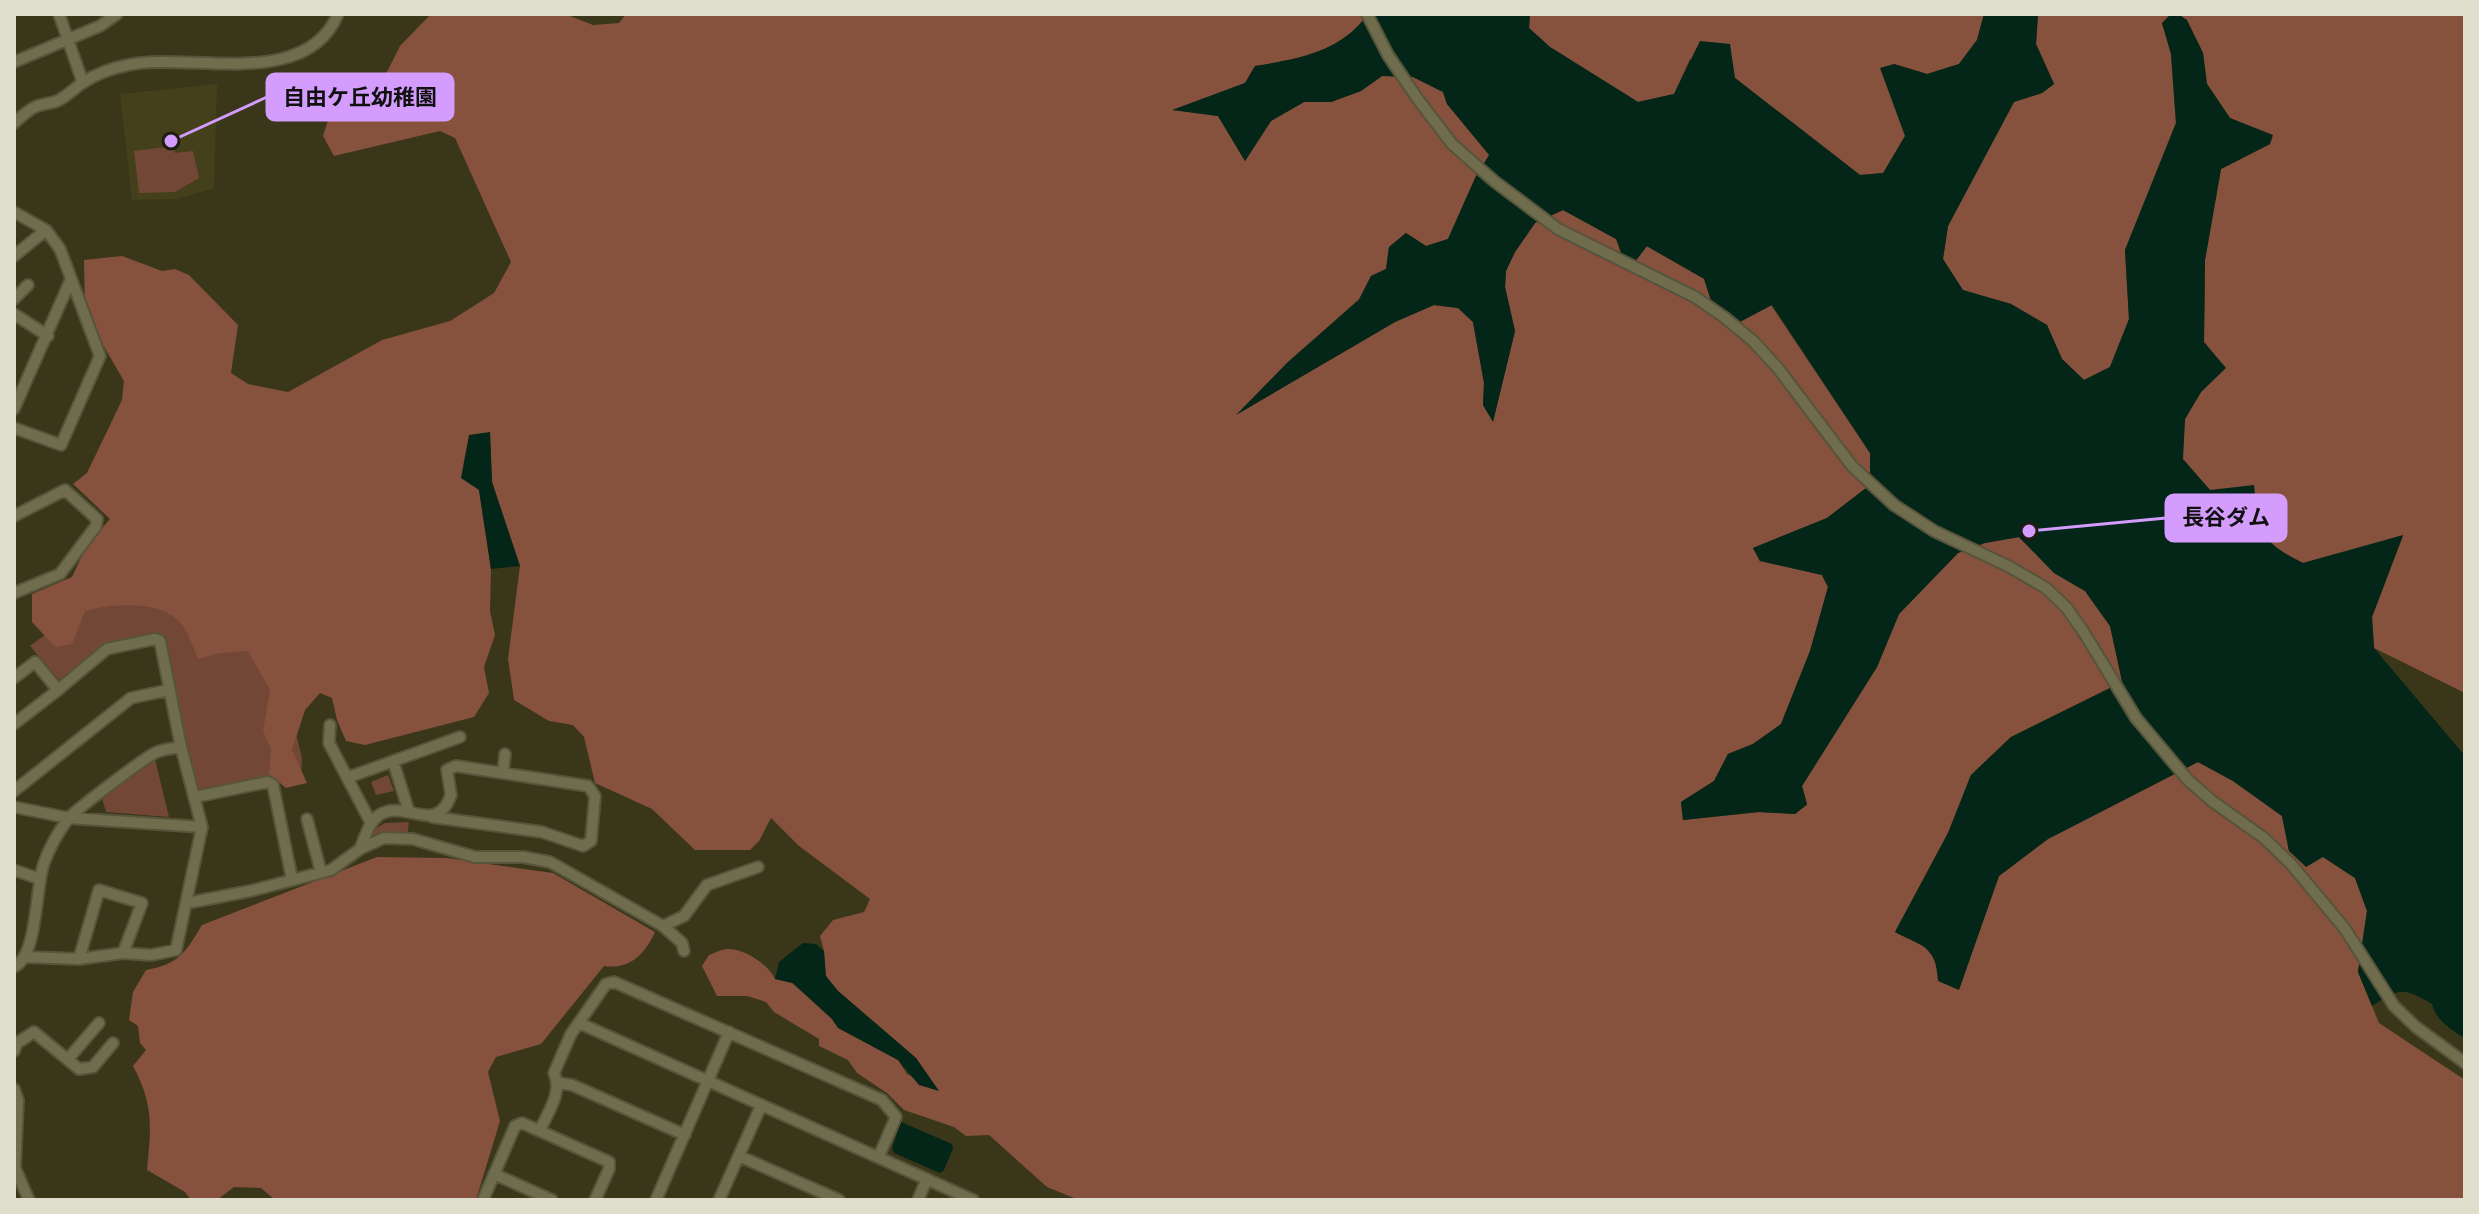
<svg xmlns="http://www.w3.org/2000/svg" width="2479" height="1214" font-family="Lato,'Noto Sans JP',sans-serif">
  <style>
    .built { fill: #44401b }
    .green { fill: #734736 }
    .forest { fill: #86513d }
    .water { fill: #032619 }
    .lines { fill: none; stroke-linecap: round; stroke-linejoin: round }
    .minor-casing { stroke: #56543b; stroke-width: 14 }
    .minor { stroke: #706d4e; stroke-width: 10 }
    .leader { fill: none; stroke: #d39cfd; stroke-width: 3 }
    .callout-dot { fill: #d39cfd; stroke: #1f1d11; stroke-width: 3 }
    .callout { fill: #d39cfd; stroke: #d39cfd; stroke-width: 3 }
    .callout-label { font-size: 22px; text-anchor: middle; font-weight: bold; fill: #111 }
  </style>
  <rect width="100%" height="100%" fill="#393619"/>
  <path class="built" d="M 217,84 L 214,188 L 177,199 L 132,200 L 120,94 Z"/>
  <path class="green" d="M 174,146 L 175,153 L 193,151 L 199,178 L 175,192 L 139,193 L 134,151 Z
    M 170,600 L 275,650 L 302,758 L 301,780 L 279,776 L 198,790 L 184,733 L 166,636 L 156,636 L 100,648 L 59,680 L 30,646 L 78,610 Z
    M 155,759 L 169,817 L 106,812 L 102,798 Z
    M 388,775 L 394,791 L 376,795 L 371,782 Z
    M 409,822 L 407,836 L 382,833 L 371,838 L 373,830 L 385,823 Z"/>
  <path class="forest" d="M 431,14 L 565,14 L 593,25 L 619,23 L 626,14 L 1368,14 C 1341,52 1298,59 1255,66 L 1245,83 L 1174,110 L 1218,116 L 1245,161 L 1271,121 L 1304,102 L 1331,102 L 1361,91 L 1382,76 L 1413,77 L 1443,92 L 1447,104 L 1490,155 L 1476,176 L 1448,239 L 1426,246 L 1406,233 L 1389,247 L 1386,269 L 1371,276 L 1359,299 L 1288,362 L 1239,413 L 1395,322 L 1434,305 L 1458,308 L 1473,322 L 1484,383 L 1483,405 L 1493,421 L 1515,331 L 1505,287 L 1506,271 L 1515,252 L 1535,223 L 1563,210 L 1616,239 L 1646,246 L 1705,279 L 1712,304 L 1771,305 L 1870,453 L 1870,485 L 1827,518 L 1753,548 L 1760,561 L 1822,575 L 1828,587 L 1810,651 L 1781,724 L 1753,744 L 1728,754 L 1714,781 L 1681,802 L 1683,820 L 1759,812 L 1795,814 L 1807,805 L 1802,786 L 1877,667 L 1899,614 L 1958,553 L 1985,543 L 2019,537 L 2054,573 L 2085,591 L 2110,626 L 2123,682 L 2011,737 L 1971,775 L 1948,833 L 1895,932 L 1925,947 L 1959,989 L 1999,876 L 2048,839 L 2198,762 L 2233,781 L 2282,816 L 2289,851 L 2323,857 L 2355,878 L 2367,911 L 2358,972 L 2379,1023 L 2465,1080 L 2465,1200 L 1079,1200 L 1047,1187 L 989,1135 L 966,1136 L 954,1127 L 904,1110 L 887,1093 L 857,1073 L 848,1060 L 819,1046 L 819,1039 L 774,1012 L 766,1002 L 747,996 L 717,996 L 702,966 L 709,955 C 714,953 722,949 728,949 C 745,949 768,964 775,979 L 792,983 L 832,1019 L 839,1028 L 898,1060 L 907,1074 L 938,1090 L 916,1058 L 838,991 L 825,976 L 824,951 L 820,936 L 833,920 L 864,912 L 870,899 L 799,846 L 771,818 L 759,841 L 750,850 L 695,850 L 652,809 L 595,783 L 584,737 L 573,725 L 549,721 L 514,700 L 508,659 L 520,566 L 492,482 L 490,433 L 479,490 L 491,569 L 490,611 L 495,635 L 484,667 L 489,693 L 474,717 L 365,745 L 346,741 L 337,720 L 332,698 L 320,693 L 305,710 L 292,750 L 307,783 L 286,788 L 269,774 L 271,749 L 263,731 L 270,690 L 248,651 L 220,653 L 198,659 C 193,647 187,628 178,620 C 154,599 113,605 85,611 L 72,644 L 55,647 L 32,622 L 32,594 L 72,577 L 86,547 L 110,519 L 73,484 L 87,473 L 122,400 L 124,381 L 85,314 L 84,260 L 122,256 L 162,271 L 175,269 L 189,275 L 238,325 L 231,373 L 248,384 L 288,392 L 382,340 L 450,321 L 494,293 L 511,262 L 455,138 L 440,131 L 334,156 L 323,136 L 328,120 L 344,97 L 374,88 L 388,70 L 400,46 Z
    M 1530,14 L 1984,14 L 1977,40 L 1959,64 L 1927,74 L 1894,64 L 1905,136 L 1884,173 L 1860,175 L 1735,78 L 1690,59 L 1674,94 L 1638,102 L 1550,47 L 1529,28 Z
    M 2038,14 L 2171,14 L 2162,23 L 2171,54 L 2176,123 L 2125,250 L 2129,319 L 2110,367 L 2084,380 L 2062,359 L 2047,325 L 2011,304 L 1962,290 L 1943,259 L 1948,226 L 2014,102 L 2042,93 L 2054,84 L 2036,44 Z
    M 2178,14 L 2465,14 L 2465,693 L 2374,648 L 2372,617 L 2403,536 L 2303,563 L 2277,550 L 2258,526 L 2210,490 L 2182,459 L 2185,419 L 2201,392 L 2225,368 L 2204,343 L 2205,260 L 2221,169 L 2270,144 L 2230,118 L 2207,84 L 2203,53 L 2187,21 Z
    M 377,857 L 446,858 L 553,873 L 655,932 C 645,954 630,970 604,966 L 541,1044 L 496,1057 L 488,1072 L 500,1121 L 476,1200 L 275,1200 L 261,1188 L 234,1187 L 217,1200 L 191,1200 L 185,1192 L 147,1170 C 151,1127 154,1105 133,1066 L 146,1050 L 140,1043 L 138,1026 L 129,1020 L 133,992 L 146,970 C 179,964 185,953 202,925 Z"/>
  <path class="water" d="M 1368,14 L 1530,14 L 1529,28 L 1550,47 L 1638,102 L 1674,94 L 1700,41 L 1730,44 L 1735,78 L 1860,175 L 1883,173 L 1905,136 L 1880,68 L 1894,64 L 1927,74 L 1959,64 L 1977,40 L 1984,14 L 2038,14 L 2036,44 L 2054,84 L 2042,93 L 2014,102 L 1948,226 L 1943,259 L 1963,290 L 2011,304 L 2047,325 L 2062,359 L 2084,380 L 2110,367 L 2129,319 L 2125,250 L 2176,123 L 2171,54 L 2162,23 L 2171,14 L 2178,14 L 2187,20 L 2203,53 L 2207,84 L 2230,118 L 2273,135 L 2270,144 L 2221,169 L 2205,260 L 2204,342 L 2226,368 L 2201,392 L 2185,419 L 2183,459 L 2210,490 L 2254,485 C 2259,532 2259,541 2303,563 L 2403,535 L 2372,617 L 2374,648 L 2465,756 L 2465,1038 C 2452,1031 2435,1019 2432,1004 C 2402,987 2401,988 2372,1006 L 2358,972 L 2367,911 L 2355,878 L 2323,857 L 2306,867 L 2289,851 L 2282,816 L 2233,781 L 2198,762 L 2048,839 L 1999,876 L 1959,990 L 1938,981 C 1936,946 1924,947 1895,932 L 1948,833 L 1971,775 L 2011,737 L 2122,682 L 2110,626 L 2085,591 L 2054,573 L 2019,537 L 1985,543 L 1958,553 L 1899,614 L 1877,667 L 1802,786 L 1807,804 L 1795,814 L 1759,812 L 1683,820 L 1681,802 L 1714,781 L 1728,754 L 1753,744 L 1781,724 L 1810,651 L 1828,587 L 1822,575 L 1760,561 L 1753,548 L 1827,518 L 1870,485 L 1870,453 L 1772,305 L 1740,322 L 1712,304 L 1704,279 L 1647,246 L 1635,262 L 1622,256 L 1616,239 L 1563,210 L 1535,223 L 1515,252 L 1506,271 L 1505,287 L 1515,331 L 1493,422 L 1483,405 L 1484,383 L 1473,322 L 1458,308 L 1434,305 L 1395,322 L 1236,415 L 1288,362 L 1359,300 L 1371,276 L 1386,269 L 1389,247 L 1406,233 L 1426,246 L 1448,239 L 1476,176 L 1489,155 L 1447,104 L 1443,92 L 1413,77 L 1382,76 L 1361,91 L 1331,102 L 1304,102 L 1271,121 L 1245,161 L 1218,116 L 1172,110 L 1245,83 L 1255,66 C 1298,59 1341,52 1368,14 Z
    M 490,432 L 492,482 L 520,566 L 491,569 L 479,490 L 461,478 L 469,435 Z
    M 803,943 L 816,944 L 824,951 L 826,976 L 838,991 L 916,1058 L 939,1091 L 919,1085 L 898,1060 L 838,1028 L 832,1019 L 793,983 L 775,979 L 779,962 Z
    M 901,1122 L 952,1144 L 953,1148 L 944,1170 L 940,1173 L 894,1153 L 892,1148 Z"/>
  <g class="lines">
    <defs>
      <path id="minor" d="M 59,14 L 83,83
        M 1367,14 L 1388,55 L 1417,98 L 1452,144 L 1494,181 L 1558,229 L 1695,297 L 1724,317 L 1753,341 L 1777,367 L 1852,466 L 1894,505 L 1934,531 L 2008,566 L 2046,588 L 2066,607 L 2083,631 L 2136,718 L 2188,780 L 2212,801 L 2264,838 L 2291,864 L 2345,929 L 2394,1006 L 2416,1027 L 2465,1063
        M 14,62 L 100,26 L 117,14
        M 14,123 C 20,118 26,112 33,108 C 40,104 49,104 57,101 C 66,97 74,89 82,83 C 96,74 112,68 128,65 C 189,52 306,91 338,14
        M 14,212 L 46,230 L 60,249 L 100,356 L 61,445 L 14,428
        M 14,256 L 46,230
        M 14,299 L 28,285
        M 14,314 L 48,336
        M 14,409 L 71,279
        M 14,516 L 65,490 L 97,519 L 96,526 L 60,574 L 14,593
        M 14,678 L 35,662 L 58,690 L 107,649 L 155,639 L 160,641 L 181,747 L 202,827 L 176,950 L 151,955 L 123,953 L 79,959 L 26,957
        M 14,724 L 58,690
        M 330,725 L 329,743 L 371,823
        M 393,761 L 409,812
        M 503,772 L 505,754
        M 349,777 L 460,737
        M 14,791 L 131,698 L 169,690
        M 195,797 L 268,782 L 273,785 L 292,879
        M 14,807 L 69,818 L 202,827
        M 307,819 L 321,872
        M 360,849 C 365,838 368,823 379,815 C 405,798 436,837 451,795 L 447,770 L 456,766 L 588,786 L 595,796 L 591,841 L 583,846 L 542,832 L 432,817
        M 14,870 L 40,879
        M 187,903 L 250,891 L 331,870 L 360,849 L 384,838 L 413,839 L 475,857 L 523,857 L 550,862 L 663,926 L 684,916 L 707,885 L 758,867
        M 663,926 L 682,943 L 684,951
        M 79,959 L 99,890 L 142,903 L 123,953
        M 14,967 C 38,956 35,888 44,863 C 49,849 59,831 68,819 C 74,811 148,755 157,752 C 165,749 174,748 181,747
        M 579,1023 L 973,1200
        M 14,1051 L 17,1043 L 34,1032 L 79,1069 L 93,1067 L 113,1043
        M 68,1059 L 99,1023
        M 559,1083 L 572,1085 L 685,1135
        M 14,1089 L 18,1100 L 15,1168 L 29,1200
        M 540,1130 C 548,1112 563,1092 554,1073 L 571,1034 L 606,984 L 614,982 L 882,1100 L 896,1117 L 879,1156
        M 739,1156 L 839,1200
        M 494,1174 L 552,1200
        M 483,1200 L 515,1126 L 522,1123 L 609,1162 L 609,1169 L 595,1200
        M 656,1200 L 729,1032
        M 719,1200 L 761,1106
        M 918,1200 L 927,1179"/>
    </defs>
    <use href="#minor" class="minor-casing"/>
    <use href="#minor" class="minor"/>
  </g>
  <path class="leader" d="M171 141L267 97M2029 531L2166 518"/>
  <g class="callout-dot">
    <circle cx="171" cy="141" r="8"/>
    <circle cx="2029" cy="531" r="8"/>
  </g>
  <g class="callout">
    <rect x="267" y="74" width="186" height="46" rx="8"/>
    <rect x="2166" y="495" width="120" height="46" rx="8"/>
  </g>
  <g class="callout-label">
    <text x="360" y="105">自由ケ丘幼稚園</text>
    <text x="2226" y="525">長谷ダム</text>
  </g>
  <rect width="2479" height="1214" fill="none" stroke="#e0dfcd" stroke-width="32"/>
</svg>
